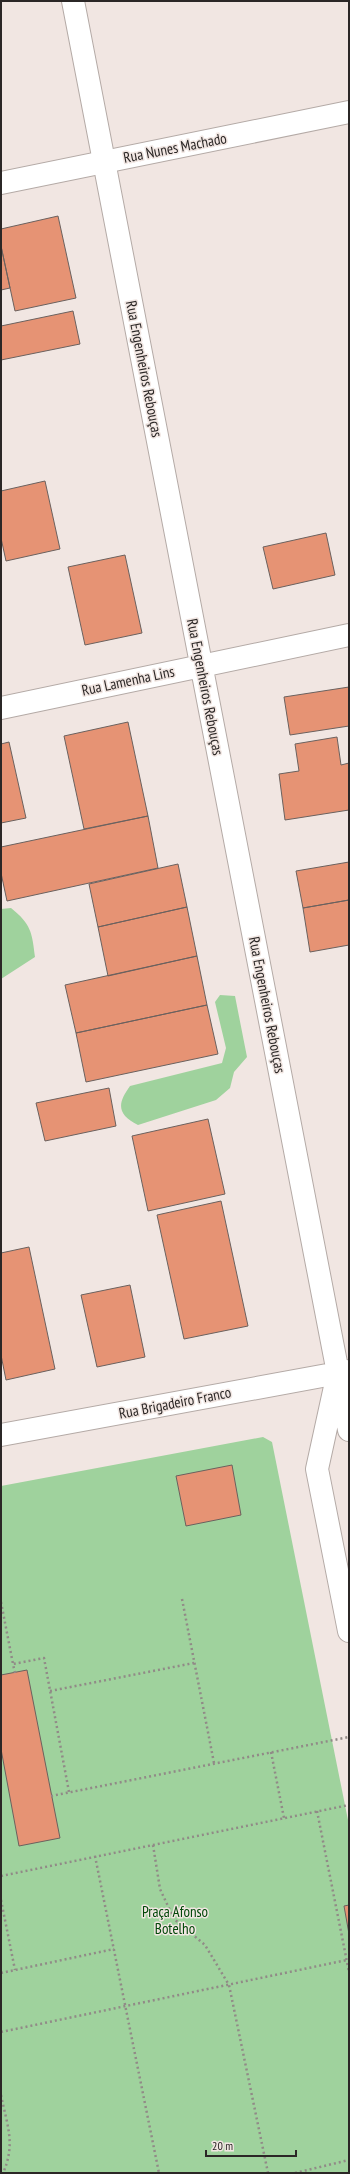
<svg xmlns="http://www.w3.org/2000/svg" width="350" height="2174" font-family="'PT Sans Narrow',sans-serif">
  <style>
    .green { fill: #9fd29d }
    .building { fill: #e69374; stroke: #6b615e }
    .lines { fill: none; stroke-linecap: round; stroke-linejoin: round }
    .street-casing { stroke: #b4aaa6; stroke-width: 24 }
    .secondary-casing { stroke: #b4aaa6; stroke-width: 24 }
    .path { stroke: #918a87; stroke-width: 2.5; stroke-dasharray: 2 3; stroke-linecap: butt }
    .street { stroke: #fff; stroke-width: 22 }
    .secondary { stroke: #fff; stroke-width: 22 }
    .labels { text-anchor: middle; stroke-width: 3; stroke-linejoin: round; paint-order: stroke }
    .street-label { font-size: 15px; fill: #2b2726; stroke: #f1e6e2 }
    .park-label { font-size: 15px; fill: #014708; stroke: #f1e6e2 }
  </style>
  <rect width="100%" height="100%" fill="#f1e6e2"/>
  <path class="green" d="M 11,908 C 31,924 32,932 35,957 L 1,979 L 1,909 Z
    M 220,995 L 235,996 L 247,1057 L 234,1072 L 230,1088 L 216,1100 L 138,1125 C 117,1114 117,1104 130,1086 L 222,1063 L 226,1048 L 215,1002 Z
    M 263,1437 L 272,1442 L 349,1825 L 349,2173 L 1,2173 L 1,1486 Z"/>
  <path class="building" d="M 58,216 L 76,298 L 15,311 L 1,246 L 1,229 Z
    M 1,246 L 10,288 L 1,290 Z
    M 73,311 L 80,344 L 1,360 L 1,326 Z
    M 45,481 L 60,549 L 6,561 L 1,538 L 1,491 Z
    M 326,533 L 335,575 L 273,589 L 263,547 Z
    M 125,555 L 142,633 L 85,645 L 68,567 Z
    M 349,687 L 349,726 L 290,735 L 284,697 Z
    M 128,722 L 148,816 L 84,829 L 64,736 Z
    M 337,737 L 341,765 L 349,763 L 349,810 L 285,820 L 279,774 L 299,771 L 295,744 Z
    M 9,742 L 26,818 L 1,823 L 1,744 Z
    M 148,816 L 158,868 L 7,901 L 1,873 L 1,847 Z
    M 349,862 L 349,900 L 303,908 L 296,871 Z
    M 178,864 L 187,907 L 98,927 L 89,884 Z
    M 349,900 L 349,945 L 310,952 L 303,908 Z
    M 187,907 L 197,956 L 108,976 L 98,927 Z
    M 197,956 L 207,1005 L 76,1033 L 65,985 Z
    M 207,1005 L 218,1054 L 86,1082 L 76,1033 Z
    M 109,1088 L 116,1126 L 45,1141 L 36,1103 Z
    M 208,1119 L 225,1194 L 148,1211 L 132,1136 Z
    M 221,1201 L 248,1326 L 184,1339 L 157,1215 Z
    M 29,1247 L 55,1369 L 6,1380 L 1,1355 L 1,1253 Z
    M 130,1285 L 145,1357 L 97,1367 L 81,1295 Z
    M 232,1465 L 241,1515 L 186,1526 L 176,1476 Z
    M 27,1670 L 60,1838 L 19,1846 L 1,1749 L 1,1675 Z
    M 349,1905 L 349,1934 L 344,1906 Z"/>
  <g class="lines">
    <defs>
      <path id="street" d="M 1,183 L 349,112
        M 338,1373 L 317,1469 L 349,1631
        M 340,1384 L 349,1430"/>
      <path id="secondary" d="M 73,1 L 338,1373
        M 1,708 L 349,635
        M 1,1435 L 349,1371"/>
    </defs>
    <use href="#street" class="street-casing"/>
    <use href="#secondary" class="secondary-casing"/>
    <path class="path" d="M 182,1599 L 214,1763
      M 1,1602 L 13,1664
      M 15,1673 L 13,1664 L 44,1658 L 69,1792
      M 50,1691 L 194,1663
      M 271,1752 L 284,1818
      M 51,1796 L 349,1737
      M 317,1811 L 349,1972
      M 153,1845 L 160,1889 L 174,1919 L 205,1945 L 229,1985 L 268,2173
      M 95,1856 L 159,2173
      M 1,1876 L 349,1805
      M 1,1900 L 15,1970
      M 1,1973 L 114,1949
      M 1,2032 L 347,1960
      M 1,2095 C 7,2125 16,2144 3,2173
      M 295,2173 L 349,2160"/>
    <use href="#street" class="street"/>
    <use href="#secondary" class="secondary"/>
  </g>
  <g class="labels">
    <g class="street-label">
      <text transform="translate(175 148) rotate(-11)" y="5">Rua Nunes Machado</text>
      <text transform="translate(144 369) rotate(79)" y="5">Rua Engenheiros Rebouças</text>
      <text transform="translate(128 681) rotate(-12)" y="5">Rua Lamenha Lins</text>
      <text transform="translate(205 687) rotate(79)" y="5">Rua Engenheiros Rebouças</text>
      <text transform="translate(267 1005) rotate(79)" y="5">Rua Engenheiros Rebouças</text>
      <text transform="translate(175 1403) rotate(-11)" y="5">Rua Brigadeiro Franco</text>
    </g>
    <g class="park-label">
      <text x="175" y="1917">Praça Afonso<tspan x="175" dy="17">Botelho</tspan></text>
    </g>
  </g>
  <rect width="350" height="2174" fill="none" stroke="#2b2726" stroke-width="4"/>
  <path d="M206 2150v6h90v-6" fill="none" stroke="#2b2726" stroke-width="2"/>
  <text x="212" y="2150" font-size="12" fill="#2b2726" stroke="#f1e6e2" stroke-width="3" paint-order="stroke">20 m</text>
</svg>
